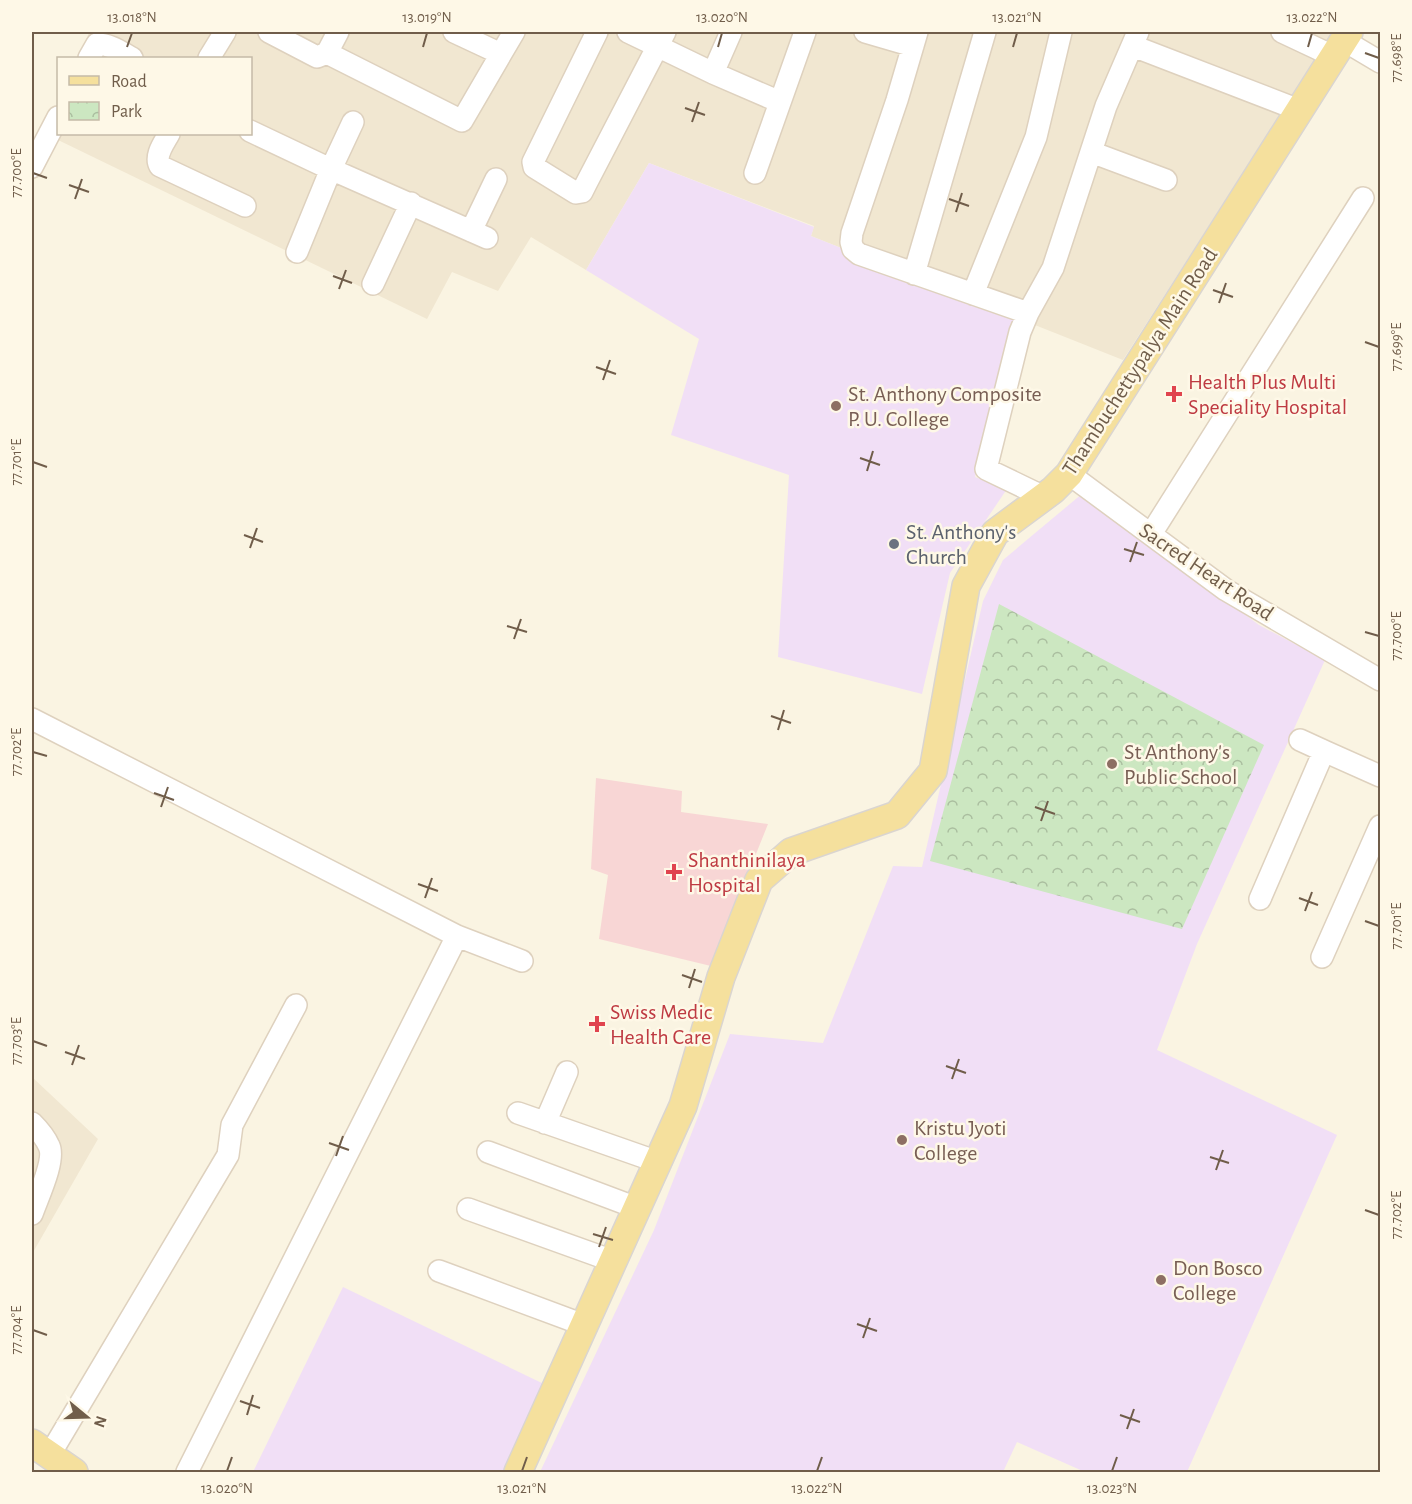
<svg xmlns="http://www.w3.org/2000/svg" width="1412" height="1504" font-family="'Alegreya Sans',sans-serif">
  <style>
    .residential { fill: #f1e7d1 }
    .education { fill: #f1dff6 }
    .medical { fill: #f8d6d5 }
    .park { fill: url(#park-crowns) }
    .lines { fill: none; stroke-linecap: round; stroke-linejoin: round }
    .minor-casing { stroke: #ded1be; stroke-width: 24 }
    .major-casing { stroke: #dad5d0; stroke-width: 30 }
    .minor { stroke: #fff; stroke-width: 21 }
    .major { stroke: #f5e09d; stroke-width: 27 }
    .ticks { fill: none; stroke: #705d4a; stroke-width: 2 }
    .health-dot { fill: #e0444e; stroke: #fef8e7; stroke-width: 2 }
    .education-dot { fill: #8d6e63; stroke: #fef8e7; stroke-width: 2 }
    .worship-dot { fill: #6b7280; stroke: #fef8e7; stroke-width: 2 }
    .labels { text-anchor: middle; stroke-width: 5; stroke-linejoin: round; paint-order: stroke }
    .street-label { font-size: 22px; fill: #705d4a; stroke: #fef8e7 }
    .health-label { font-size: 22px; fill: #be3a42; stroke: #fef8e7; text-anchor: start }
    .education-label { font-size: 22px; fill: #785e54; stroke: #fef8e7; text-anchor: start }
    .worship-label { font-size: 22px; fill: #5b616d; stroke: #fef8e7; text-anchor: start }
    .neatline { fill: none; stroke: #705d4a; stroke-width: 2 }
    .ticks-label { font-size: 15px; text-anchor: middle; fill: #705d4a }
  </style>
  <defs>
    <pattern id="park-crowns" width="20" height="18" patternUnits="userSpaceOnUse" patternTransform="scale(1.5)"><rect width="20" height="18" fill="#cce7c1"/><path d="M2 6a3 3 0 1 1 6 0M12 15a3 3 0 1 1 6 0" fill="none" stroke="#aabe9f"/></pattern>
  </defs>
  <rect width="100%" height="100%" fill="#faf4e2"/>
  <path class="residential" d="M 89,32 L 1333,32 L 1123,360 L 811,236 L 814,226 L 649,163 L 586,270 L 531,237 L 498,291 L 452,272 L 427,319 L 56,139 L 58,134 L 250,134 L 250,58 L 80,58 Z
    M 32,1077 L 98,1139 L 32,1254 Z"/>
  <path class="education" d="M 649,163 L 814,227 L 811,236 L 1017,318 L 975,477 L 1007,489 L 950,573 L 922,694 L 778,657 L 789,475 L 671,435 L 699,339 L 586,270 Z
    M 1083,493 L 1259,625 L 1325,660 L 1197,944 L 1157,1050 L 1337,1135 L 1187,1472 L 1085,1472 L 1017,1442 L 1003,1472 L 540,1472 L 654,1230 L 730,1034 L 823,1043 L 893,866 L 922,867 L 983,601 L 1003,560 Z
    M 343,1287 L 546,1385 L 506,1472 L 253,1472 Z"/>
  <path class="medical" d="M 596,778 L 682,791 L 681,812 L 768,824 L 711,966 L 599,939 L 608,875 L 591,869 Z"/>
  <path class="park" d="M 999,604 L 1264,745 L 1182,929 L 930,861 Z"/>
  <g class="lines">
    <defs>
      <path id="minor" d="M 269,32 L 317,57 L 327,53 L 338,32
        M 454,32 L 501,54 L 514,32
        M 597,32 L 533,162 L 534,167 L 576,193 L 582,192 L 586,184 L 665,32
        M 628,32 L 713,73 L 780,102
        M 865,32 L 913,46
        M 917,32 L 897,100 L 852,233 L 851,242 L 853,249 L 859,254 L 1028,313
        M 1282,32 L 1333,56
        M 1343,40 L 1380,62
        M 1133,46 L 1299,110
        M 327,53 L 462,121 L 501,54
        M 89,58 L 97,44 C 110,44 121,52 132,58
        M 209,58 L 225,32
        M 713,73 L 731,32
        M 250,131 L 326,167 L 487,238
        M 169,134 C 164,143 154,156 160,166 L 245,206
        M 1091,152 L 1166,180
        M 32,167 L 58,117
        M 755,173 L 805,32
        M 471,231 L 496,179
        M 297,252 L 331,169 L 353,122
        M 914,274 L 985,32
        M 373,284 L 411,203
        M 973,294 L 1036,137 L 1061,32
        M 1069,474 L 1226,590 L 1380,680
        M 1044,497 L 986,469 L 1020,332 L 1028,313 L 1053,268 L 1106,106 L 1138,32
        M 1151,534 L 1363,198
        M 32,719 L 457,936 L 522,961
        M 1300,740 L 1324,751
        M 1260,899 L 1324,751 L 1380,776
        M 1322,957 L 1380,826
        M 518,1113 L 658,1162
        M 32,1123 C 38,1129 45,1137 49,1146 C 56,1160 37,1199 32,1214
        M 545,1123 L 567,1072
        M 488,1152 L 637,1208
        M 468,1209 L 613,1261
        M 439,1271 L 584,1325
        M 49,1456 L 228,1155 L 232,1125 L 296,1005
        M 187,1472 L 457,936"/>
      <path id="major" d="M 32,1443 L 74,1472
        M 518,1472 L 683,1106 L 721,977 L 759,880 L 791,852 L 897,815 L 933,771 L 966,586 L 995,533 L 1053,490 L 1069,474 L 1349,32"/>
    </defs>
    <use href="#minor" class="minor-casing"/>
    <use href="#major" class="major-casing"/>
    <use href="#minor" class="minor"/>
    <use href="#major" class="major"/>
  </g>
  <path class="ticks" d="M 127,47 L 132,33M 423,47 L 427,33M 718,47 L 722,33M 1013,47 L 1017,33M 1308,47 L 1312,33M 1365,53 L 1379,58M 685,108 L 705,115M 692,122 L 699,102M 33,173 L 47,178M 69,185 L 89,192M 75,199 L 82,179M 949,199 L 969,206M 956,212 L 962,193M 333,276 L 352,283M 339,289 L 346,270M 1213,290 L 1233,297M 1219,303 L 1226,283M 1365,342 L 1379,347M 596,367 L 616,374M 603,380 L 610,360M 860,458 L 880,465M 33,462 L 47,467M 867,471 L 873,451M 244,535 L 263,542M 250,548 L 257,528M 1124,549 L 1144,555M 1130,562 L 1137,542M 507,626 L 527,632M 1365,632 L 1379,636M 514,639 L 521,619M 771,716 L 791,723M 778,730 L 784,710M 33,752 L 47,756M 154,793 L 174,800M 161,807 L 168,787M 1035,807 L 1055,814M 1041,821 L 1048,801M 418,884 L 438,891M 425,898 L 432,878M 1299,898 L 1318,905M 1305,911 L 1312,892M 1365,921 L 1379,926M 682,975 L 702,982M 689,988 L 695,969M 33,1041 L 47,1046M 65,1052 L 85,1059M 72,1065 L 79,1045M 946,1066 L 966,1073M 952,1079 L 959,1059M 329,1143 L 349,1150M 336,1156 L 343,1136M 1210,1157 L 1229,1163M 1216,1170 L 1223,1150M 1365,1210 L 1379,1215M 593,1234 L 613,1240M 599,1247 L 606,1227M 857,1324 L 877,1331M 33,1330 L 47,1335M 863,1338 L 870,1318M 240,1401 L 260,1408M 247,1415 L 253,1395M 1120,1415 L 1140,1422M 1127,1429 L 1134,1409M 227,1471 L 232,1457M 522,1471 L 527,1457M 817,1471 L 822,1457M 1112,1471 L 1117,1457"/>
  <g class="health-dot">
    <path d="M1171 385h6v6h6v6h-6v6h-6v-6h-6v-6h6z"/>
    <path d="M671 863h6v6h6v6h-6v6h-6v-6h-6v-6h6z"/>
    <path d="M594 1015h6v6h6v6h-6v6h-6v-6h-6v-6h6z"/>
  </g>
  <g class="education-dot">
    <circle cx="836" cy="406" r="6"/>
    <circle cx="1112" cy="764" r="6"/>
    <circle cx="902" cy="1140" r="6"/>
    <circle cx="1161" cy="1280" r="6"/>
  </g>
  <circle class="worship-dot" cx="894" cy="544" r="6"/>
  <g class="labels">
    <g class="street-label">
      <text transform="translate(1139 361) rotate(-57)" y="8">Thambuchettypalya Main Road</text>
      <text transform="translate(1207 571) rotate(34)" y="8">Sacred Heart Road</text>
    </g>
    <g class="health-label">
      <text x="1188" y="389">Health Plus Multi<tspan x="1188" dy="25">Speciality Hospital</tspan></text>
      <text x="688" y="867">Shanthinilaya<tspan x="688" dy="25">Hospital</tspan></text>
      <text x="610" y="1019">Swiss Medic<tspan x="610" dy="25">Health Care</tspan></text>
    </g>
    <g class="education-label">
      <text x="848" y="401">St. Anthony Composite<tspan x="848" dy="25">P. U. College</tspan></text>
      <text x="1124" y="759">St Anthony's<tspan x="1124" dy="25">Public School</tspan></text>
      <text x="914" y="1135">Kristu Jyoti<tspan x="914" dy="25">College</tspan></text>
      <text x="1173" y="1275">Don Bosco<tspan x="1173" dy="25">College</tspan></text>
    </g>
    <g class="worship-label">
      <text x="906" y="539">St. Anthony's<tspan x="906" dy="25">Church</tspan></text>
    </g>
  </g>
  <rect width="1412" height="1504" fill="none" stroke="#fef8e7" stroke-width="66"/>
  <rect x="57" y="57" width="195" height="78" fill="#fef8e7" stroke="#c5baa8" stroke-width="1.5"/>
  <rect x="69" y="76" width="30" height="9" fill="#f5e09d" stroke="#c5baa8" stroke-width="1.5"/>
  <text x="111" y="87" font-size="18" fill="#705d4a">Road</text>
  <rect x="69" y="102" width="30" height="18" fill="url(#park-crowns)" stroke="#c5baa8" stroke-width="1.5"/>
  <text x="111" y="117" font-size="18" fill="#705d4a">Park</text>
  <g transform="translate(87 1417) rotate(109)" stroke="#fef8e7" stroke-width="4.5" paint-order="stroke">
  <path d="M0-4.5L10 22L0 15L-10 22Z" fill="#705d4a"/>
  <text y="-9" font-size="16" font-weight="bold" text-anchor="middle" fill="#705d4a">N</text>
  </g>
  <rect x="33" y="33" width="1346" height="1438" class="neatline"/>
  <g class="ticks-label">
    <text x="132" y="22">13.018°N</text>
    <text x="427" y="22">13.019°N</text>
    <text x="722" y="22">13.020°N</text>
    <text x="1017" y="22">13.021°N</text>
    <text x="1312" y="22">13.022°N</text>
    <text transform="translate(1396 58) rotate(-90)" y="5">77.698°E</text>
    <text transform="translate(16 173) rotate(-90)" y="5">77.700°E</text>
    <text transform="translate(1396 347) rotate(-90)" y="5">77.699°E</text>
    <text transform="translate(16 462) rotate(-90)" y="5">77.701°E</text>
    <text transform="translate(1396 636) rotate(-90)" y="5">77.700°E</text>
    <text transform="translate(16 752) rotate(-90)" y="5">77.702°E</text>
    <text transform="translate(1396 926) rotate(-90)" y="5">77.701°E</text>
    <text transform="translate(16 1041) rotate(-90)" y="5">77.703°E</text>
    <text transform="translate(1396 1215) rotate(-90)" y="5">77.702°E</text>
    <text transform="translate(16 1330) rotate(-90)" y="5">77.704°E</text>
    <text x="227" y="1493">13.020°N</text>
    <text x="522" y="1493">13.021°N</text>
    <text x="817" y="1493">13.022°N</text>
    <text x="1112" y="1493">13.023°N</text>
  </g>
</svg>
